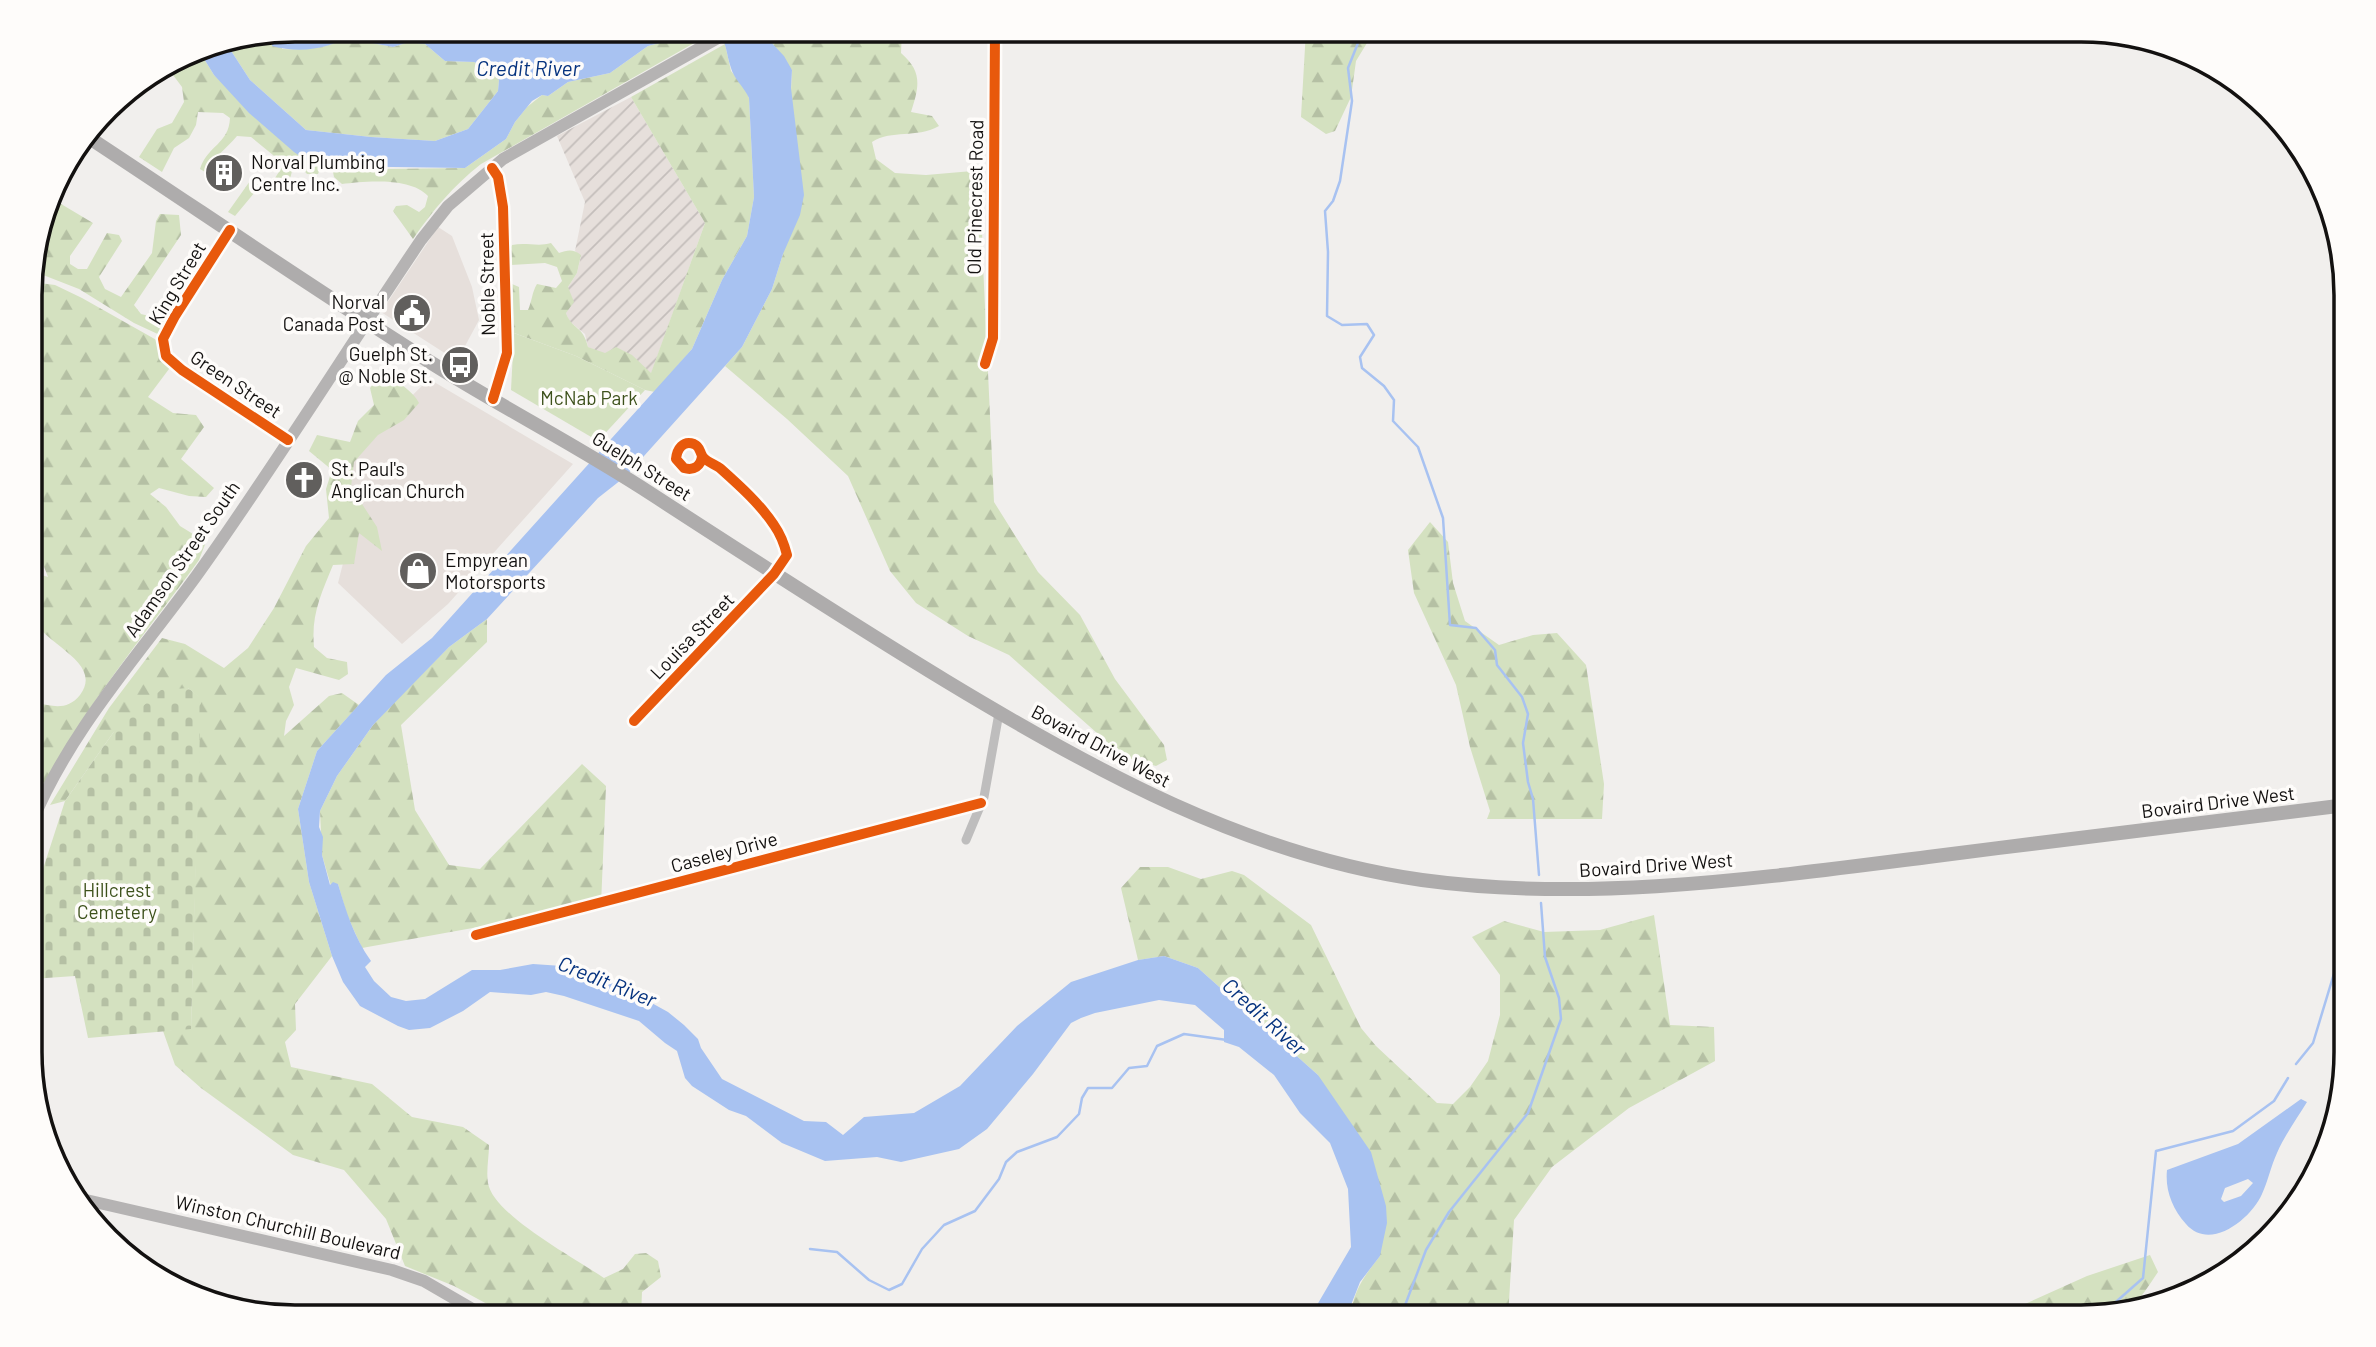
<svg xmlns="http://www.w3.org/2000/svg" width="2376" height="1347" font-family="Barlow,sans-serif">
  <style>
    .built { fill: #e6dfdb }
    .industrial { fill: url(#industrial-furrows) }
    .grass { fill: url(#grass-tufts) }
    .forest { fill: url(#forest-firs) }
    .cemetery { fill: url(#cemetery-stones) }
    .park { fill: #d4e1c0 }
    .water { fill: #a8c2f1; fill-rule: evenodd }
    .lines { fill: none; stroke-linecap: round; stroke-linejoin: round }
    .stream { stroke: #a8c2f1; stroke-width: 2.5 }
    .minor { stroke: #bebdbd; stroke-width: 9 }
    .secondary { stroke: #b5b3b3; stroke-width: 12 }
    .primary { stroke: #aeacac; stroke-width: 14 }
    .cycleway-casing { stroke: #fefcfa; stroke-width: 15 }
    .cycleway { stroke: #e8590c; stroke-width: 10 }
    .labels { text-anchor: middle; stroke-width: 7; stroke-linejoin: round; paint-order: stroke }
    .poi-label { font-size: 19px; fill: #131110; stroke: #fefcfa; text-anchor: start }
    .street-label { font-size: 19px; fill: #131110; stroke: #fefcfa }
    .park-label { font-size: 19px; fill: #3d511b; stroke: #fefcfa }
    .water-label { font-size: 21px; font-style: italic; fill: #06337f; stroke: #fefcfa }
    .rim { fill: none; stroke: #131110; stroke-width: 3.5 }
  </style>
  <defs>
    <pattern id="industrial-furrows" width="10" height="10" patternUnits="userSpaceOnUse" patternTransform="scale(1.75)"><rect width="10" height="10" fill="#e6dfdb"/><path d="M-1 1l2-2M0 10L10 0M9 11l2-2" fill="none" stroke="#c4bebb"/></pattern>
    <pattern id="grass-tufts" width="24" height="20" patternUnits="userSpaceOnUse" patternTransform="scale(1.75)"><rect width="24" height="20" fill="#d4e1c0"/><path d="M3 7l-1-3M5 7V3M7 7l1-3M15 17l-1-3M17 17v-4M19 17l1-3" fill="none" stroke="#b5c0a4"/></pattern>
    <pattern id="forest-firs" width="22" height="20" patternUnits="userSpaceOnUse" patternTransform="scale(1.75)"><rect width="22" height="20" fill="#d4e1c0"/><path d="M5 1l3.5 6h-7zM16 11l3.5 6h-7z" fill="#b5c0a4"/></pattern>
    <pattern id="cemetery-stones" width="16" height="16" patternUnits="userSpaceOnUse" patternTransform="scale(1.75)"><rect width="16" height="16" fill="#d4e1c0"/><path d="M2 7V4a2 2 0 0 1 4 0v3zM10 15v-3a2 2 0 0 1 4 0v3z" fill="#b5c0a4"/></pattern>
  </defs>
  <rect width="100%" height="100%" fill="#f1efed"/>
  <path class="built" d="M 438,227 L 452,236 L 472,287 L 479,320 L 457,361 L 381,312 Z
    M 429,379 L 573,464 L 448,604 L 402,644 L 338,583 L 352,528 L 345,467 L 370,437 Z"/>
  <path class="industrial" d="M 631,97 L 705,223 L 651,374 L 588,347 L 585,334 L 569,321 L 566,313 L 568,287 L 577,273 L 581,256 L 575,251 L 585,202 L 557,136 Z"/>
  <path class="grass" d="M 498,30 L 602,30 C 586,36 568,30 551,32 C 526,36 524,47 497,32 Z"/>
  <path class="forest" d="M 295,30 L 351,30 C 331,42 304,45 282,40 L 282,49 C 311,50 332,48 357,32 L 372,43 L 393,47 L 409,42 L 425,44 L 445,61 L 474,62 L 488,68 L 499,80 L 498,91 L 468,129 L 435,141 L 371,137 L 306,130 L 250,80 L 226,43 Z
    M 717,30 L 481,164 C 453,186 433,210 413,239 L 393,211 L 396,206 L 407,205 L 419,212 L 425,207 L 428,196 C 411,177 365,181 342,184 L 334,177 L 332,167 L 350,166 L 385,169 L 465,168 L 506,139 L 515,122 L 527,107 L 542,95 L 548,96 L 568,82 L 610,73 L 648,46 L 705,31 Z
    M 777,30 L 787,35 L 792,30 L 902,30 L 901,53 C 923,72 919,87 911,112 L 932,116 L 939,126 C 915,139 893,129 872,142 L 876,159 L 895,173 L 926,175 L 984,170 L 982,242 L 994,502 L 1038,572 L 1080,615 L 1115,679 L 1164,745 L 1167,760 L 1156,766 L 1124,757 L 1009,655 L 968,636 L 916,603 L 890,571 L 848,476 L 787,419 L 725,366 L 742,347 L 772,289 L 783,254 L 792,70 L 747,31 Z
    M 1306,30 L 1474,30 L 1466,37 L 1414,30 L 1370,38 L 1356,61 L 1351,97 L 1335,131 L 1326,134 L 1301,117 Z
    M 725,44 L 731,71 L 745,88 L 749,98 L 754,197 L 747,236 L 722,280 L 692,349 L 655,392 L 645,390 L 576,356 L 514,333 L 512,284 L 519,287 L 520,310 L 528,310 C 532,301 532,292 537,284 L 556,288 L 562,281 L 557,267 L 545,263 L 511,265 L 509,251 L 512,245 C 526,242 538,247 551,243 L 559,253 C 568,250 573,249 581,255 L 577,273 L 568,287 L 574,302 L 566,313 C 572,330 583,325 588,347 L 605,353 L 616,347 L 632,355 L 651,373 L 705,223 L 631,97 Z
    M 198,49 L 214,75 L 310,163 L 321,166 L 318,174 L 307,174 L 299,165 L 292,163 C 294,188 275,194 255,192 L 235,216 L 228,212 L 250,181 L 264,184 L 275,178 L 284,164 L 251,137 L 237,136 C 226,149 214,157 205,172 L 200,169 C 207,146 229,144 230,118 L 223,113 L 198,112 L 196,125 L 189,138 L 174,148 L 162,172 L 139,157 L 157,129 L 172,123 L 184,102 L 182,87 L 167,67 Z
    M 51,198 L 93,223 L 70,256 L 70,264 L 78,269 L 87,269 L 107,233 L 119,235 L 122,241 L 99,277 L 105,289 L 121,297 L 152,253 L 156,221 L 160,214 L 179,215 L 181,235 L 134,305 L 141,314 L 149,316 L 170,305 L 177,304 L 181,308 L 162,336 L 134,323 L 79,289 L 38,273 L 32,273 L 32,260 Z
    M 32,282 L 55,285 L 82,298 L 160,342 L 172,365 L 148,397 L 173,413 L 196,415 L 204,427 L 181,459 L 214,488 L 206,497 L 189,496 L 159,488 L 150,494 L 166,507 L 180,526 L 206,542 L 199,560 C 140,642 74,718 32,810 L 32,705 L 36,703 C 53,706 67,711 80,695 C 105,661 40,644 32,615 C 29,603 32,585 32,572 L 48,577 L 32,536 Z
    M 391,375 C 399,384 414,392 419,403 L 404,420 L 378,435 L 354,462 L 351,487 L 377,527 L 382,551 L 359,533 L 354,564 L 333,565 C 321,594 311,615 314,647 L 327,658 L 347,662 L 348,674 L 339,680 L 296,668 L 289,687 L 294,705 L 286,721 L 284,736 L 329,696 L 342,693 L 359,705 L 317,751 L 298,809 L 309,882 L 332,956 L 295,1004 L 296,1030 L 285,1042 L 291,1067 L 372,1084 L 412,1117 L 463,1127 L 489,1145 C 489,1157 486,1171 488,1183 C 493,1215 578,1260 604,1278 L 623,1269 L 635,1254 L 646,1253 L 658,1261 L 661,1277 L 642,1292 L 641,1317 L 511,1317 L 454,1286 L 405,1266 L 386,1219 L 344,1170 L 293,1155 L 201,1088 L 175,1065 L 163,1031 L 191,1028 L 200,698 L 188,688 L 113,733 L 65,801 L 50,805 L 109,708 L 162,638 L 185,644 L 224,668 L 248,648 L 274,608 L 306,546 L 329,518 L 326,489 L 332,470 L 309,451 L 317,435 L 350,442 L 358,421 L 374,405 L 370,388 L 378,378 Z
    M 1430,522 L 1448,542 L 1453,583 L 1465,621 L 1499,645 L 1533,635 L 1557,633 L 1586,665 L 1604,784 L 1602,819 L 1487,819 L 1490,811 L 1470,747 L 1456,685 L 1414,593 L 1408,550 Z
    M 487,619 L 487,642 L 401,725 L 415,810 L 449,865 L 480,869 L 582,764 L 606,786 L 601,905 L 362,948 L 347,915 L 338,884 L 331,886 L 322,855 L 320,811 L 337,776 L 373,725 L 397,699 L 449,647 Z
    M 1140,867 L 1168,867 L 1201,879 L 1232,871 L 1244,875 L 1311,925 L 1361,1028 L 1376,1046 L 1437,1103 L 1453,1104 L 1470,1087 L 1488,1061 L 1500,1015 L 1500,975 L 1472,937 L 1504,921 L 1544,932 L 1600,930 L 1654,915 L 1670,1025 L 1714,1027 L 1715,1061 L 1629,1108 L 1552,1167 L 1514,1220 L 1508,1317 L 1351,1317 C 1352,1292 1365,1275 1380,1256 L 1318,1075 L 1198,968 L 1164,956 L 1138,960 L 1121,888 Z
    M 2150,1255 L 2158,1272 C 2149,1285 2140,1301 2127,1310 C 2107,1323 2023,1317 1996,1317 L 2087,1276 Z"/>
  <path class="cemetery" d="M 188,688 L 201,698 L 191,1029 L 88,1038 L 75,976 L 32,979 L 32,943 L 43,869 L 65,801 L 113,733 L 161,690 Z"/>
  <path class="park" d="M 514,333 L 576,356 L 645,390 L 598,441 L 511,390 Z"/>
  <path class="water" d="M 351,30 L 492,30 L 509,38 L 531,40 L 550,32 L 595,32 L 602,30 L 746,30 L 755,37 L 768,39 L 784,56 L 792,70 L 791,88 L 804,195 L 800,215 L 783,254 L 772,289 L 742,347 L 626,476 L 598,498 L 487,619 L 449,647 L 373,725 L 337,776 L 320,811 L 319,827 L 323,837 L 322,855 L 330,885 L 333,882 L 338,884 C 346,911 354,937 371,961 L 365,967 L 374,981 L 391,997 L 406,1001 L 425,999 L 472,970 L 500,970 L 533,964 L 562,966 L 619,985 L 668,1012 L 684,1025 L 698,1039 L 701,1048 L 722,1079 L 804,1121 L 826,1122 L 843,1135 L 864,1117 L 914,1113 L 960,1086 L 1017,1026 L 1071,982 L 1138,960 L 1164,956 L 1198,968 L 1318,1075 L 1371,1152 L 1386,1206 L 1387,1223 L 1380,1256 L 1360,1282 L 1351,1305 L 1351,1317 L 1315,1317 L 1317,1305 L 1351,1247 L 1348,1189 L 1330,1143 L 1300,1113 L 1274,1075 L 1239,1047 L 1224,1042 L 1224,1030 L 1195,1005 L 1159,1000 L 1095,1013 L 1081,1018 L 1071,1023 L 1033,1074 L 987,1129 L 959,1149 L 901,1162 L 877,1157 L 825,1161 L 782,1143 L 746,1116 L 729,1110 L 692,1086 L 685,1078 L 677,1051 L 665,1043 L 639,1021 L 564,996 L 546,992 L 531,995 L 490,992 L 463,1011 L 430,1028 L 409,1030 L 398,1026 L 360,1006 L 343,982 L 332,956 L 309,882 L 298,809 L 317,751 L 386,675 L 432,638 L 692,349 L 722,280 L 747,236 L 754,197 L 749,98 C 744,87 734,79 731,68 C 726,54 727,41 717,30 L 705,31 L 648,46 L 610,73 L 568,82 L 548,96 L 542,95 L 532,101 L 515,122 L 506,139 L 465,168 L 321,166 L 310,163 L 294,152 L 249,113 L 214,75 L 198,49 L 226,43 L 250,80 L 306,130 L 371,137 L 435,141 L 468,129 L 498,91 L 499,80 L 488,68 L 474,62 L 445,61 L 425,44 L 409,42 L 393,47 L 372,43 L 357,32 C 330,49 302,54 272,46 L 272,40 L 295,42 L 321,41 Z
    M 2301,1099 L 2307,1102 C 2297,1118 2285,1135 2277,1153 C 2271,1166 2268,1181 2262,1194 C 2251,1219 2210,1252 2186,1224 C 2172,1208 2165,1190 2167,1170 L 2238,1144 ZM 2248,1179 L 2253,1183 L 2241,1196 L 2224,1202 L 2221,1199 L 2225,1188 Z"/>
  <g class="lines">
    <path class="stream" d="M 1360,30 L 1360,38 L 1348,68 L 1352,101 L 1340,181 L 1333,201 L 1325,211 L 1328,252 L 1327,316 L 1342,325 L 1367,324 L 1374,335 L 1360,357 L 1362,368 L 1384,386 L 1394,400 L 1393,421 L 1418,447 L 1443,518 L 1450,625 L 1476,628 L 1495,650 L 1497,665 L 1522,697 L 1528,714 L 1523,743 L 1528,782 L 1533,799 L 1539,875
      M 2296,1064 L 2313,1043 L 2346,934
      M 810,1249 L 837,1252 L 869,1280 L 889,1290 L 902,1284 L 922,1249 L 944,1225 L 975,1211 L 999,1179 L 1006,1162 L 1017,1152 L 1057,1137 L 1079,1114 L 1082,1098 L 1088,1088 L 1112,1088 L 1129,1068 L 1147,1066 L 1157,1046 L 1184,1034 L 1227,1040
      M 2100,1316 L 2143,1278 L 2156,1151 L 2233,1131 L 2274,1101 L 2288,1078
      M 1397,1317 L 1404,1308 L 1426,1250 L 1449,1212 L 1528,1113 L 1561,1019 L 1559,998 L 1545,957 L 1541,903"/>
    <path class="minor" d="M 492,168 L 498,177 L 503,207 L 507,353 L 493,399
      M 230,230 L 175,316 L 163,339 L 166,356 L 182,370 L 288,440
      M 985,364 L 993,338 L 995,30
      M 634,721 L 774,574 L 787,555 C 784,543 781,535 774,525 C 760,504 740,486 721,469 C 716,465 707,462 703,457 C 699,452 701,447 694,444 C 683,440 677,449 676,459 L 684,468 C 694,471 701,466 702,456
      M 966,840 L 984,797 L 999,713
      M 476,935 L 981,803"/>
    <path class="secondary" d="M 32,822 C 70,730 139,655 197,575 C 275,466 346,351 421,240 L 448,206 L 503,159 L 732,30
      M 73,1197 L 392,1270 L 424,1281 L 486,1317"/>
    <path class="primary" d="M 88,137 C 202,212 314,289 430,362 C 503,408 580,447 653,495 C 750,558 847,621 946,681 C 1093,770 1249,856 1422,880 C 1591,903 1760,878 1928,857 C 2067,839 2206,823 2346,805"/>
    <defs>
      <path id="cycleway" d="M 492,168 L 498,177 L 503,207 L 507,353 L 493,399
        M 230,230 L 175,316 L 163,339 L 166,356 L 182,370 L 288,440
        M 985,364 L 993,338 L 995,30
        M 634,721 L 774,574 L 787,555 C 784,543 781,535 774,525 C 760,504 740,486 721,469 C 716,465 707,462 703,457 C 699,452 701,447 694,444 C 683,440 677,449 676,459 L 684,468 C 694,471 701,466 702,456
        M 476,935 L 981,803"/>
    </defs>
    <use href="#cycleway" class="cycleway-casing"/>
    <use href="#cycleway" class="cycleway"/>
  </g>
  <defs>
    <symbol id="building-disc" viewBox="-11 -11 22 22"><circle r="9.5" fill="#615f5d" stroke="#fefcfa"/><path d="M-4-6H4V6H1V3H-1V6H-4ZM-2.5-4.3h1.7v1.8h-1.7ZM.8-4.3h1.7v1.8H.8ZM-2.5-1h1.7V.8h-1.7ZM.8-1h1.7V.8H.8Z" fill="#fff"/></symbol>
    <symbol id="civic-disc" viewBox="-11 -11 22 22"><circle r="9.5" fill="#615f5d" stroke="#fefcfa"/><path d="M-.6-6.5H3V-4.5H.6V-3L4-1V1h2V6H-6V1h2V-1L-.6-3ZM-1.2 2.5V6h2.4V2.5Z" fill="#fff"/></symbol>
    <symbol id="bus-disc" viewBox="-11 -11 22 22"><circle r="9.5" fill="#615f5d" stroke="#fefcfa"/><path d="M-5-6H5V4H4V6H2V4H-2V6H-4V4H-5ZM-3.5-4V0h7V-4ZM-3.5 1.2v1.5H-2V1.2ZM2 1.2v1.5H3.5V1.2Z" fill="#fff"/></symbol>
    <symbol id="church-disc" viewBox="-11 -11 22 22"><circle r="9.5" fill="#615f5d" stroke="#fefcfa"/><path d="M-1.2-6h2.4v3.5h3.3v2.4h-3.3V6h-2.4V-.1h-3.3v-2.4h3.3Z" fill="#fff"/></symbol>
    <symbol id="shop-disc" viewBox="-11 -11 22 22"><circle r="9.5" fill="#615f5d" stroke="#fefcfa"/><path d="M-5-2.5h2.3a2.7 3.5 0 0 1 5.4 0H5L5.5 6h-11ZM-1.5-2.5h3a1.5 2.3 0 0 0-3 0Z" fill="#fff"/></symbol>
  </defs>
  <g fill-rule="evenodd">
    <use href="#building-disc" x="202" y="151" width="44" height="44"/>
    <use href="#civic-disc" x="390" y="291" width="44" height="44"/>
    <use href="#bus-disc" x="438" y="343" width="44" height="44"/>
    <use href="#church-disc" x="282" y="458" width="44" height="44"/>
    <use href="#shop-disc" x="396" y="549" width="44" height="44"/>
  </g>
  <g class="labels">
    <g class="poi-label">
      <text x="251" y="169">Norval Plumbing<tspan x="251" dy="22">Centre Inc.</tspan></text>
      <text x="385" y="309" text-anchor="end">Norval<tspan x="385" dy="22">Canada Post</tspan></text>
      <text x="433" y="361" text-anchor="end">Guelph St.<tspan x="433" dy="22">@ Noble St.</tspan></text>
      <text x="331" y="476">St. Paul's<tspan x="331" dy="22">Anglican Church</tspan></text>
      <text x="445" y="567">Empyrean<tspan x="445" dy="22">Motorsports</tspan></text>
    </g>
    <g class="street-label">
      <text transform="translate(975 197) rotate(-89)" y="7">Old Pinecrest Road</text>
      <text transform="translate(177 283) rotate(-59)" y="7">King Street</text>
      <text transform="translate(487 284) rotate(-91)" y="7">Noble Street</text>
      <text transform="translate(236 384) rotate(34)" y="7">Green Street</text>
      <text transform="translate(642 466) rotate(32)" y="7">Guelph Street</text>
      <text transform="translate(182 559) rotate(-55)" y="7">Adamson Street South</text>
      <text transform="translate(692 636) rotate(-46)" y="7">Louisa Street</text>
      <text transform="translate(1101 746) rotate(28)" y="7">Bovaird Drive West</text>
      <text transform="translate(2218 802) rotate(-7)" y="7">Bovaird Drive West</text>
      <text transform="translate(724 852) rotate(-15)" y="7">Caseley Drive</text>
      <text transform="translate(1656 865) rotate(-4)" y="7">Bovaird Drive West</text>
      <text transform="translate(288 1227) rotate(13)" y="7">Winston Churchill Boulevard</text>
    </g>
    <g class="park-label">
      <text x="589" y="405">McNab Park</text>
      <text x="117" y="897">Hillcrest<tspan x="117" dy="22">Cemetery</tspan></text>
    </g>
    <g class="water-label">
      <text x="528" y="76">Credit River</text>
      <text transform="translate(607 982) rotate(22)" y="7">Credit River</text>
      <text transform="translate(1264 1017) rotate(42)" y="7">Credit River</text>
    </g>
  </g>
  <path d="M0 0H2376V1347H0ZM295 42H2081A253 253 0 0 1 2334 295V1052A253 253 0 0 1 2081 1305H295A253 253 0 0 1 42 1052V295A253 253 0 0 1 295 42Z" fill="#fefcfa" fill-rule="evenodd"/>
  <path class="rim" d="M295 42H2081A253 253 0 0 1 2334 295V1052A253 253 0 0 1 2081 1305H295A253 253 0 0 1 42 1052V295A253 253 0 0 1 295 42Z"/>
</svg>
